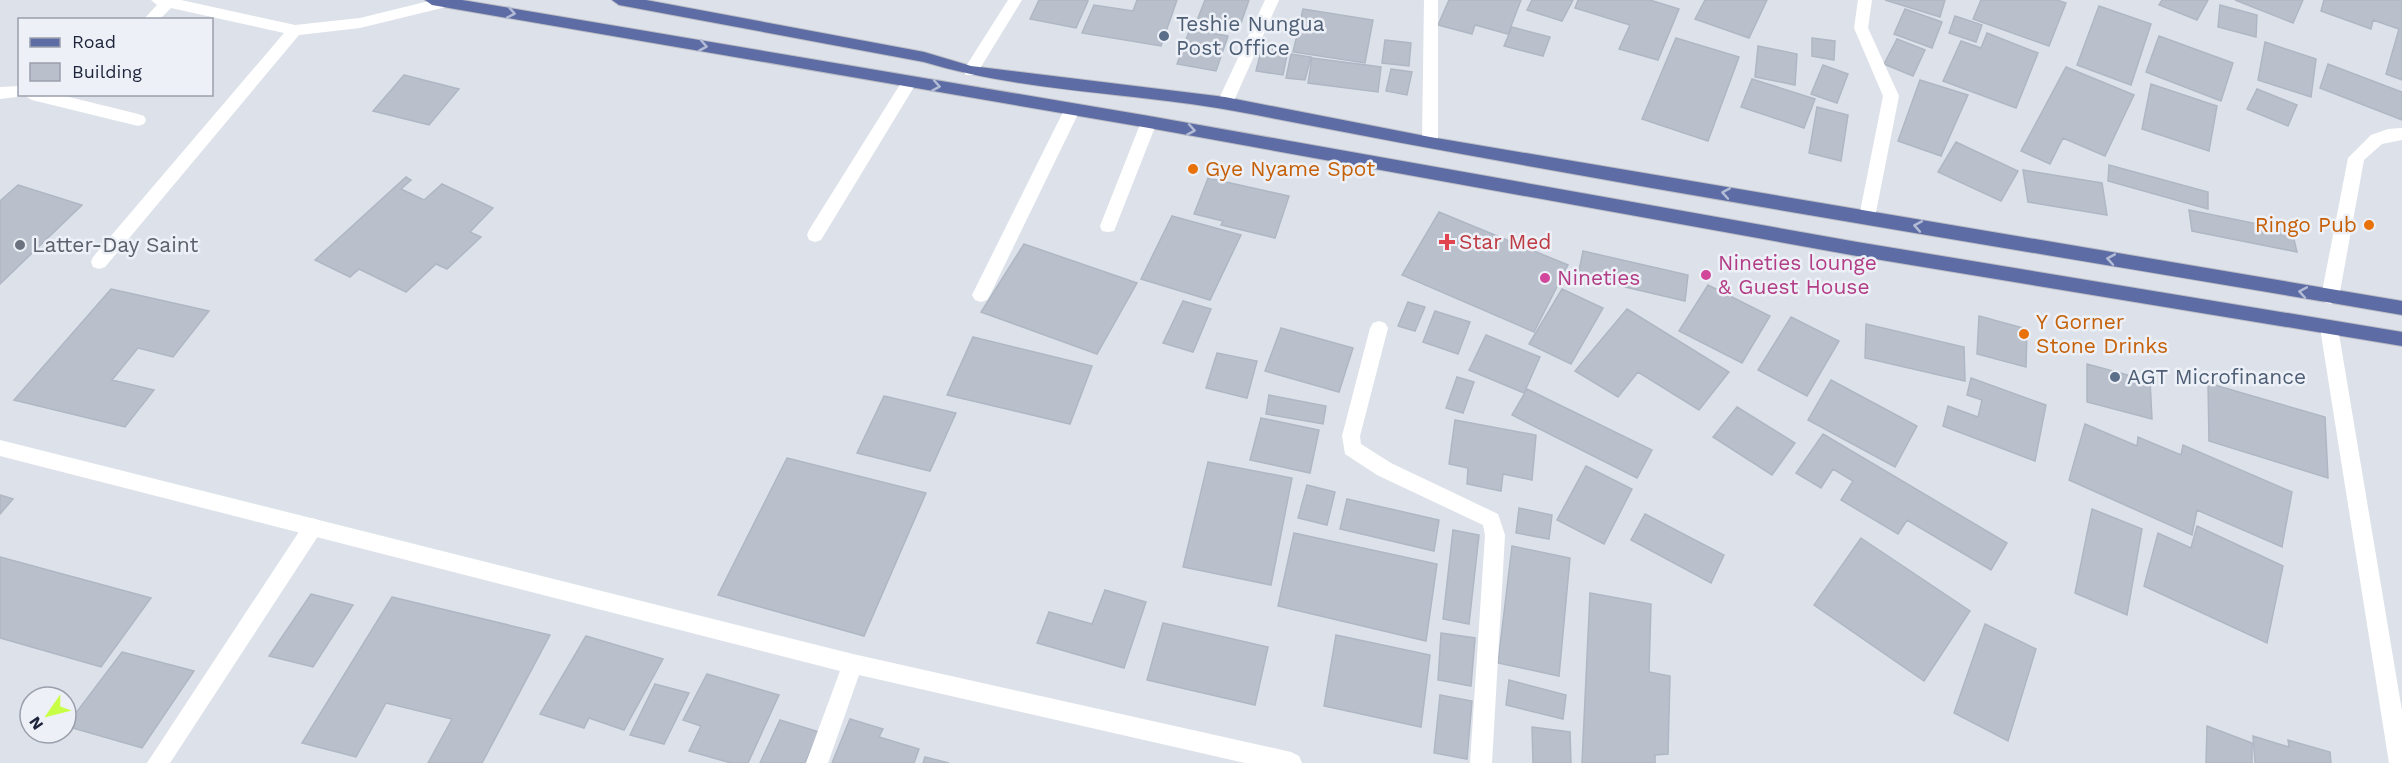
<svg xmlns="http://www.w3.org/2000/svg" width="2402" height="763" font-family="'Work Sans',sans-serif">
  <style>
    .building { fill: #b9c0cb; stroke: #afb7c4; stroke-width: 1.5 }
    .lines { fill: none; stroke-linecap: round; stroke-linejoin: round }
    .primary-casing { stroke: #bbbdc4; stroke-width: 2 }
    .lane { fill: #fff; fill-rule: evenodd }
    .street { fill: #fff; fill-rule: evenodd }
    .primary { fill: #5d6ca4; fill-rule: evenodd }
    .oneway { stroke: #b3bcd6 }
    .service-dot { fill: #5c6f8a; stroke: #edf1f7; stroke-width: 2 }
    .food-dot { fill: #e8710a; stroke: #edf1f7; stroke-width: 2 }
    .health-dot { fill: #e0444e; stroke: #edf1f7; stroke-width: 2 }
    .worship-dot { fill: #6b7280; stroke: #edf1f7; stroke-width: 2 }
    .hotel-dot { fill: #d1479c; stroke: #edf1f7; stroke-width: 2 }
    .labels { text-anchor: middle; stroke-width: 5; stroke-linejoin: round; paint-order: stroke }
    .service-label { font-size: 21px; fill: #4e5e75; stroke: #edf1f7; text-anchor: start }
    .food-label { font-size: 21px; fill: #c56008; stroke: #edf1f7; text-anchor: start }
    .health-label { font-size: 21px; fill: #be3a42; stroke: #edf1f7; text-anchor: start }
    .worship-label { font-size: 21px; fill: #5b616d; stroke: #edf1f7; text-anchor: start }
    .hotel-label { font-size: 21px; fill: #b23c85; stroke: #edf1f7; text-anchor: start }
  </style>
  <rect width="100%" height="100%" fill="#dde2ea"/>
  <path class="building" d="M 1039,0 L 1084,0 L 1088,1 L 1076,28 L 1030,19 Z
    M 1137,0 L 1177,0 L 1161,46 L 1082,33 L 1094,5 L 1133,11 Z
    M 1205,0 L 1249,0 L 1240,26 L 1198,18 Z
    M 1449,0 L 1521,0 L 1508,34 L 1475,25 L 1472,34 L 1438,25 Z
    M 1532,0 L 1573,0 L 1562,21 L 1527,10 Z
    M 1578,0 L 1650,0 L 1679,9 L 1658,60 L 1619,49 L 1630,25 L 1575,8 Z
    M 1705,0 L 1767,0 L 1749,38 L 1695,19 Z
    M 1885,0 L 1945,0 L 1940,17 Z
    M 1981,0 L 2057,0 L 2066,3 L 2049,46 L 1973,19 Z
    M 2162,0 L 2208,0 L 2197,20 L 2159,5 Z
    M 2235,0 L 2303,0 L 2293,23 Z
    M 2324,0 L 2402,0 L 2402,80 L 2386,74 L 2399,29 L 2373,20 L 2371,29 L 2321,11 Z
    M 2220,5 L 2257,15 L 2256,37 L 2218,27 Z
    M 2099,6 L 2151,24 L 2131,85 L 2077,65 Z
    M 1303,9 L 1373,20 L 1365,63 L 1293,52 Z
    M 1905,9 L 1942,22 L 1932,48 L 1894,34 Z
    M 1955,16 L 1982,25 L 1976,42 L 1949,33 Z
    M 1512,27 L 1550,37 L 1543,56 L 1504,46 Z
    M 1190,29 L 1228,36 L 1216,71 L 1177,64 Z
    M 1987,33 L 2038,53 L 2016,108 L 1943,81 L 1961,41 L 1981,48 Z
    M 2159,36 L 2233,63 L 2221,101 L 2146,72 Z
    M 1676,38 L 1739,57 L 1708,141 L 1642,119 Z
    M 1812,38 L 1835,41 L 1834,60 L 1812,56 Z
    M 1897,39 L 1925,50 L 1913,76 L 1884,64 Z
    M 1385,40 L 1411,43 L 1409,66 L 1382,63 Z
    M 2265,42 L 2316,59 L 2311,97 L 2258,80 Z
    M 1758,46 L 1797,54 L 1795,85 L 1755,77 Z
    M 1262,47 L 1288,50 L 1283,75 L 1256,71 Z
    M 1291,54 L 1311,57 L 1305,80 L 1286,78 Z
    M 1312,58 L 1381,67 L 1378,92 L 1308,83 Z
    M 2328,64 L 2402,92 L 2402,120 L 2320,88 Z
    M 1823,65 L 1848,74 L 1837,103 L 1811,94 Z
    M 2066,67 L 2134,95 L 2105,156 L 2063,138 L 2050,164 L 2021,151 Z
    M 1391,69 L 1412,72 L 1407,95 L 1386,91 Z
    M 404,75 L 459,89 L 429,125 L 373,111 Z
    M 1752,79 L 1815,99 L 1804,128 L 1741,107 Z
    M 1920,80 L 1968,95 L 1941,156 L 1898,141 Z
    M 2151,84 L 2217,106 L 2209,151 L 2142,129 Z
    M 2257,89 L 2297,105 L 2288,126 L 2247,109 Z
    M 1817,107 L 1848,115 L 1841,161 L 1809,153 Z
    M 1956,142 L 2018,171 L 2001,201 L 1938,172 Z
    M 2109,165 L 2208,192 L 2208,209 L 2108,181 Z
    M 2023,170 L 2102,183 L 2107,215 L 2028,202 Z
    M 406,177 L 411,180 L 401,189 L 424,200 L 442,184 L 493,208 L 470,232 L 481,237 L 447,269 L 436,264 L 406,292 L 359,269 L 350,277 L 315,260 Z
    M 1208,178 L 1289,196 L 1275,238 L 1221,225 L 1223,221 L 1194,214 Z
    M 18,185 L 82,205 L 0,284 L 0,201 Z
    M 2189,210 L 2292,231 L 2297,252 L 2192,231 Z
    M 1439,212 L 1568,265 L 1534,332 L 1402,275 Z
    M 1172,216 L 1241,235 L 1210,300 L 1141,279 Z
    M 1024,244 L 1137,283 L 1097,354 L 981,312 Z
    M 1583,251 L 1688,275 L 1685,301 L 1578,276 Z
    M 1708,285 L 1770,316 L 1742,363 L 1679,331 Z
    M 111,289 L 209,311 L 173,357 L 138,348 L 112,380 L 154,390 L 125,427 L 14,400 Z
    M 1562,289 L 1603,308 L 1571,364 L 1529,344 Z
    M 1183,301 L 1211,309 L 1193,352 L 1163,343 Z
    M 1408,302 L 1425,307 L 1415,331 L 1398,326 Z
    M 1627,309 L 1729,372 L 1699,410 L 1638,372 L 1618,397 L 1575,371 Z
    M 1435,311 L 1470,322 L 1458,354 L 1423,342 Z
    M 1979,316 L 2027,329 L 2026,367 L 1977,354 Z
    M 1791,317 L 1839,341 L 1807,396 L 1758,370 Z
    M 1866,324 L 1964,347 L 1965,381 L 1865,358 Z
    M 1281,328 L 1353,348 L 1339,392 L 1265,371 Z
    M 1486,335 L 1540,357 L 1524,393 L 1469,370 Z
    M 973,337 L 1092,366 L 1070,424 L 947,395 Z
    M 1217,353 L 1257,361 L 1247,398 L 1206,388 Z
    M 2087,364 L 2150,381 L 2152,419 L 2087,402 Z
    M 1457,377 L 1474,382 L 1463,413 L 1446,408 Z
    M 1971,378 L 2046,405 L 2035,461 L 1943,426 L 1948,406 L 1978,417 L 1982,400 L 1967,395 Z
    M 1831,380 L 1917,426 L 1895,467 L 1808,420 Z
    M 2208,383 L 2325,417 L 2328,478 L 2209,441 Z
    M 1527,389 L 1652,450 L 1637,478 L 1512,415 Z
    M 1269,395 L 1326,406 L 1323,424 L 1266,414 Z
    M 884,396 L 956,413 L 930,471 L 857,453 Z
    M 1737,407 L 1795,443 L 1772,475 L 1713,437 Z
    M 1261,418 L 1319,430 L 1310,473 L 1250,460 Z
    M 1455,420 L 1536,435 L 1532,480 L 1503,474 L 1501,491 L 1467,484 L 1468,468 L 1449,464 Z
    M 2085,424 L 2137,446 L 2138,437 L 2181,455 L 2183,445 L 2292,492 L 2282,547 L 2197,510 L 2192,535 L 2069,480 Z
    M 1823,434 L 2007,543 L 1991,570 L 1907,520 L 1898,534 L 1841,500 L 1853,481 L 1833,469 L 1821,488 L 1796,473 Z
    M 787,458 L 926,493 L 864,636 L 718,595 Z
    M 1208,462 L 1292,478 L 1271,585 L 1183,567 Z
    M 1586,466 L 1632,489 L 1604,544 L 1557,520 Z
    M 1307,485 L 1335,492 L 1327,525 L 1298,518 Z
    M 0,495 L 13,499 L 0,514 Z
    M 1347,499 L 1439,520 L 1434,551 L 1340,529 Z
    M 1519,508 L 1552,515 L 1549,539 L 1516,533 Z
    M 2092,509 L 2142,529 L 2127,615 L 2075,593 Z
    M 1645,514 L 1724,555 L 1711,583 L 1631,540 Z
    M 2197,526 L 2283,566 L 2267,643 L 2144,586 L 2158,533 L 2191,548 Z
    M 1453,530 L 1479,535 L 1469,624 L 1443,619 Z
    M 1294,533 L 1437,564 L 1426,641 L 1278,606 Z
    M 1861,538 L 1970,611 L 1924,681 L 1814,605 Z
    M 1512,546 L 1570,558 L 1559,676 L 1498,663 Z
    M 0,557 L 151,598 L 101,667 L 0,638 Z
    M 1105,590 L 1146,602 L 1124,668 L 1037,643 L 1049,612 L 1092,624 Z
    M 1590,593 L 1651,604 L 1649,672 L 1670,676 L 1668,754 L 1655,755 L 1655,763 L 1582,763 Z
    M 311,594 L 353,605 L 313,667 L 269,656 Z
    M 392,597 L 550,635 L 482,763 L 428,763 L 452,719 L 386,703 L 356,757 L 302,743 Z
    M 1163,623 L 1268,647 L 1255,705 L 1147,680 Z
    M 1985,624 L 2036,649 L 2008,741 L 1954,713 Z
    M 1441,633 L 1475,638 L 1471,686 L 1438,680 Z
    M 1336,635 L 1430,655 L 1421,727 L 1324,706 Z
    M 586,636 L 663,659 L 624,730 L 589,718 L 584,728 L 540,714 Z
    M 122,652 L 194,671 L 142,748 L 66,726 Z
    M 707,674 L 779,695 L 748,763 L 731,763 L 689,751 L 701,726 L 683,720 Z
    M 1509,680 L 1566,695 L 1563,719 L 1506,705 Z
    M 655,684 L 689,693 L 664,744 L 630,735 Z
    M 1440,695 L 1472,701 L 1467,759 L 1434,753 Z
    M 850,719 L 883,729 L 879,737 L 919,749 L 914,763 L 832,763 Z
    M 780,720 L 819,732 L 805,763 L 760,763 Z
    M 2207,726 L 2252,743 L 2252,763 L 2206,763 Z
    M 1532,727 L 1570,732 L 1571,763 L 1533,763 Z
    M 2253,736 L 2289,747 L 2288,740 L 2330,752 L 2331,763 L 2255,763 Z
    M 925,757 L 949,763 L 923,763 Z"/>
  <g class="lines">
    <defs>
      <path id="primary" d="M 425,0 L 462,0 L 1149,116 L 1857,242 L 2402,332 L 2402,346 L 1857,256 L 1149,128 L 432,5 Z
        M 612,0 L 646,0 L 924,52 L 971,66 L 1225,97 L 1430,137 L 2402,301 L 2402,315 C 2018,249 1633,189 1251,114 C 1143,92 1030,94 924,62 L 619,5 Z"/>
    </defs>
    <use href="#primary" class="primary-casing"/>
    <path class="lane" d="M 151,0 L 181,0 L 295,25 L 360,18 L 433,0 L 452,0 L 453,2 L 446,7 L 360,28 L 299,35 L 105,267 L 99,269 L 93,267 L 91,262 L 93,257 L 284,33 L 171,8 L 159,20 L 143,20 L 157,5 Z
      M 1008,0 L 1022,0 L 976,75 L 966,75 L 963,71 Z
      M 1265,0 L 1279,0 L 1233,103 L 1231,107 L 1219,107 L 1217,103 Z
      M 1858,0 L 1872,0 L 1868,28 L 1899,96 L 1875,217 L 1873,222 L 1867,223 L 1861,222 L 1859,217 L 1883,96 L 1854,28 Z
      M 909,76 L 914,78 L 917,82 L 821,240 L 815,242 L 809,240 L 807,235 L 809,230 L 904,78 Z
      M 20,86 L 20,94 L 57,94 L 138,114 L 144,116 L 146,120 L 144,124 L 138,126 L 32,100 L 25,96 L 0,99 L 0,87 Z
      M 1072,104 L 1078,106 L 1080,110 L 990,295 L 987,300 L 981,302 L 975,300 L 972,295 L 1064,110 L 1066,106 Z
      M 1149,116 L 1155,118 L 1157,122 L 1116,226 L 1114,231 L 1108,232 L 1102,231 L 1100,226 L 1141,122 L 1143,118 Z
      M 2402,128 L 2402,140 L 2382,144 L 2364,160 L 2339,297 L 2336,302 L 2330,304 L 2324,302 L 2321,297 L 2348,158 L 2371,135 L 2388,129 Z
      M 313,518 L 320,521 L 323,527 L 320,533 L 170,763 L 147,763 L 306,521 Z"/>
    <path class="street" d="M 1424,0 L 1438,0 L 1438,143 L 1436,147 L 1424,147 L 1422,143 Z
      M 1379,321 L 1385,323 L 1388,328 L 1360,436 L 1361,444 L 1391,463 L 1498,514 L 1505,535 L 1492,763 L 1470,763 L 1485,535 L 1483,525 L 1377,475 L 1345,454 L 1342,436 L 1370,328 L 1373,323 Z
      M 2329,321 L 2335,323 L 2338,328 L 2402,711 L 2402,763 L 2389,763 L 2320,328 L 2323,323 Z
      M 0,440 L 853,654 L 1291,752 L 1299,756 L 1302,763 L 1245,763 L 859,675 L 828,763 L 806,763 L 840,671 L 0,456 Z"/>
    <use href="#primary" class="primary"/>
  </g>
  <defs><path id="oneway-chevron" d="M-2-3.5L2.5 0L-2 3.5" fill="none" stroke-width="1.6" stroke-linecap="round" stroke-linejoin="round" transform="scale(1.5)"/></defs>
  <g class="oneway">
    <use href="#oneway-chevron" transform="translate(511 13) rotate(10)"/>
    <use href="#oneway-chevron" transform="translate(703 46) rotate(10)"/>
    <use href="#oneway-chevron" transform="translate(936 86) rotate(10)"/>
    <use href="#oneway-chevron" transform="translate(1191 130) rotate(10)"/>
    <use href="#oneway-chevron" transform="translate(1726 193) rotate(-170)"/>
    <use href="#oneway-chevron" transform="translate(1918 226) rotate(-170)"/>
    <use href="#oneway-chevron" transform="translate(2111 259) rotate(-170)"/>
    <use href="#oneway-chevron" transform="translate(2303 292) rotate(-170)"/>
  </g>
  <g class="service-dot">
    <circle cx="1164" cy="36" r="6"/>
    <circle cx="2115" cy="377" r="6"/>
  </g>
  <g class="food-dot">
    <circle cx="1193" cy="169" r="6"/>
    <circle cx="2369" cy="225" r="6"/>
    <circle cx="2024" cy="334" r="6"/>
  </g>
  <path class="health-dot" d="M1444 233h6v6h6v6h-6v6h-6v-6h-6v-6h6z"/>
  <circle class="worship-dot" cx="20" cy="245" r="6"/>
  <g class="hotel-dot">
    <circle cx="1706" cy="275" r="6"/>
    <circle cx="1545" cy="278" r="6"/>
  </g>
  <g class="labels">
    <g class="service-label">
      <text x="1176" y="31">Teshie Nungua<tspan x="1176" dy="24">Post Office</tspan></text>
      <text x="2127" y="384">AGT Microfinance</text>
    </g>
    <g class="food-label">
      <text x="1205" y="176">Gye Nyame Spot</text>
      <text x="2357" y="232" text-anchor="end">Ringo Pub</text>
      <text x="2036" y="329">Y Gorner<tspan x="2036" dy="24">Stone Drinks</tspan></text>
    </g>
    <g class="health-label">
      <text x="1459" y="249">Star Med</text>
    </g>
    <g class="worship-label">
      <text x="32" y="252">Latter-Day Saint</text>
    </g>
    <g class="hotel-label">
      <text x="1718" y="270">Nineties lounge<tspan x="1718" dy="24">&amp; Guest House</tspan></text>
      <text x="1557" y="285">Nineties</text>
    </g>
  </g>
  <rect x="18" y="18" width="195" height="78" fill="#edf1f7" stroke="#9a9fac" stroke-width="1.5"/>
  <rect x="30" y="38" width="30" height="9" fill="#5d6ca4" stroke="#9a9fac" stroke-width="1.5"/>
  <text x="72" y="48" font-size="18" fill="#1d243b">Road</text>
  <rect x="30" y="63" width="30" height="18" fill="#b9c0cb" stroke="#9a9fac" stroke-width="1.5"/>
  <text x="72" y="78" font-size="18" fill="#1d243b">Building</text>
  <g transform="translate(48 715) rotate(235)"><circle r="28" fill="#edf1f7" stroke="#9a9fac" stroke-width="1.5"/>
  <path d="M0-4.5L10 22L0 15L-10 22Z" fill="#c9fe47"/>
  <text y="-9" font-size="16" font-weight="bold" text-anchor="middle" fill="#1d243b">N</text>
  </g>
</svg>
